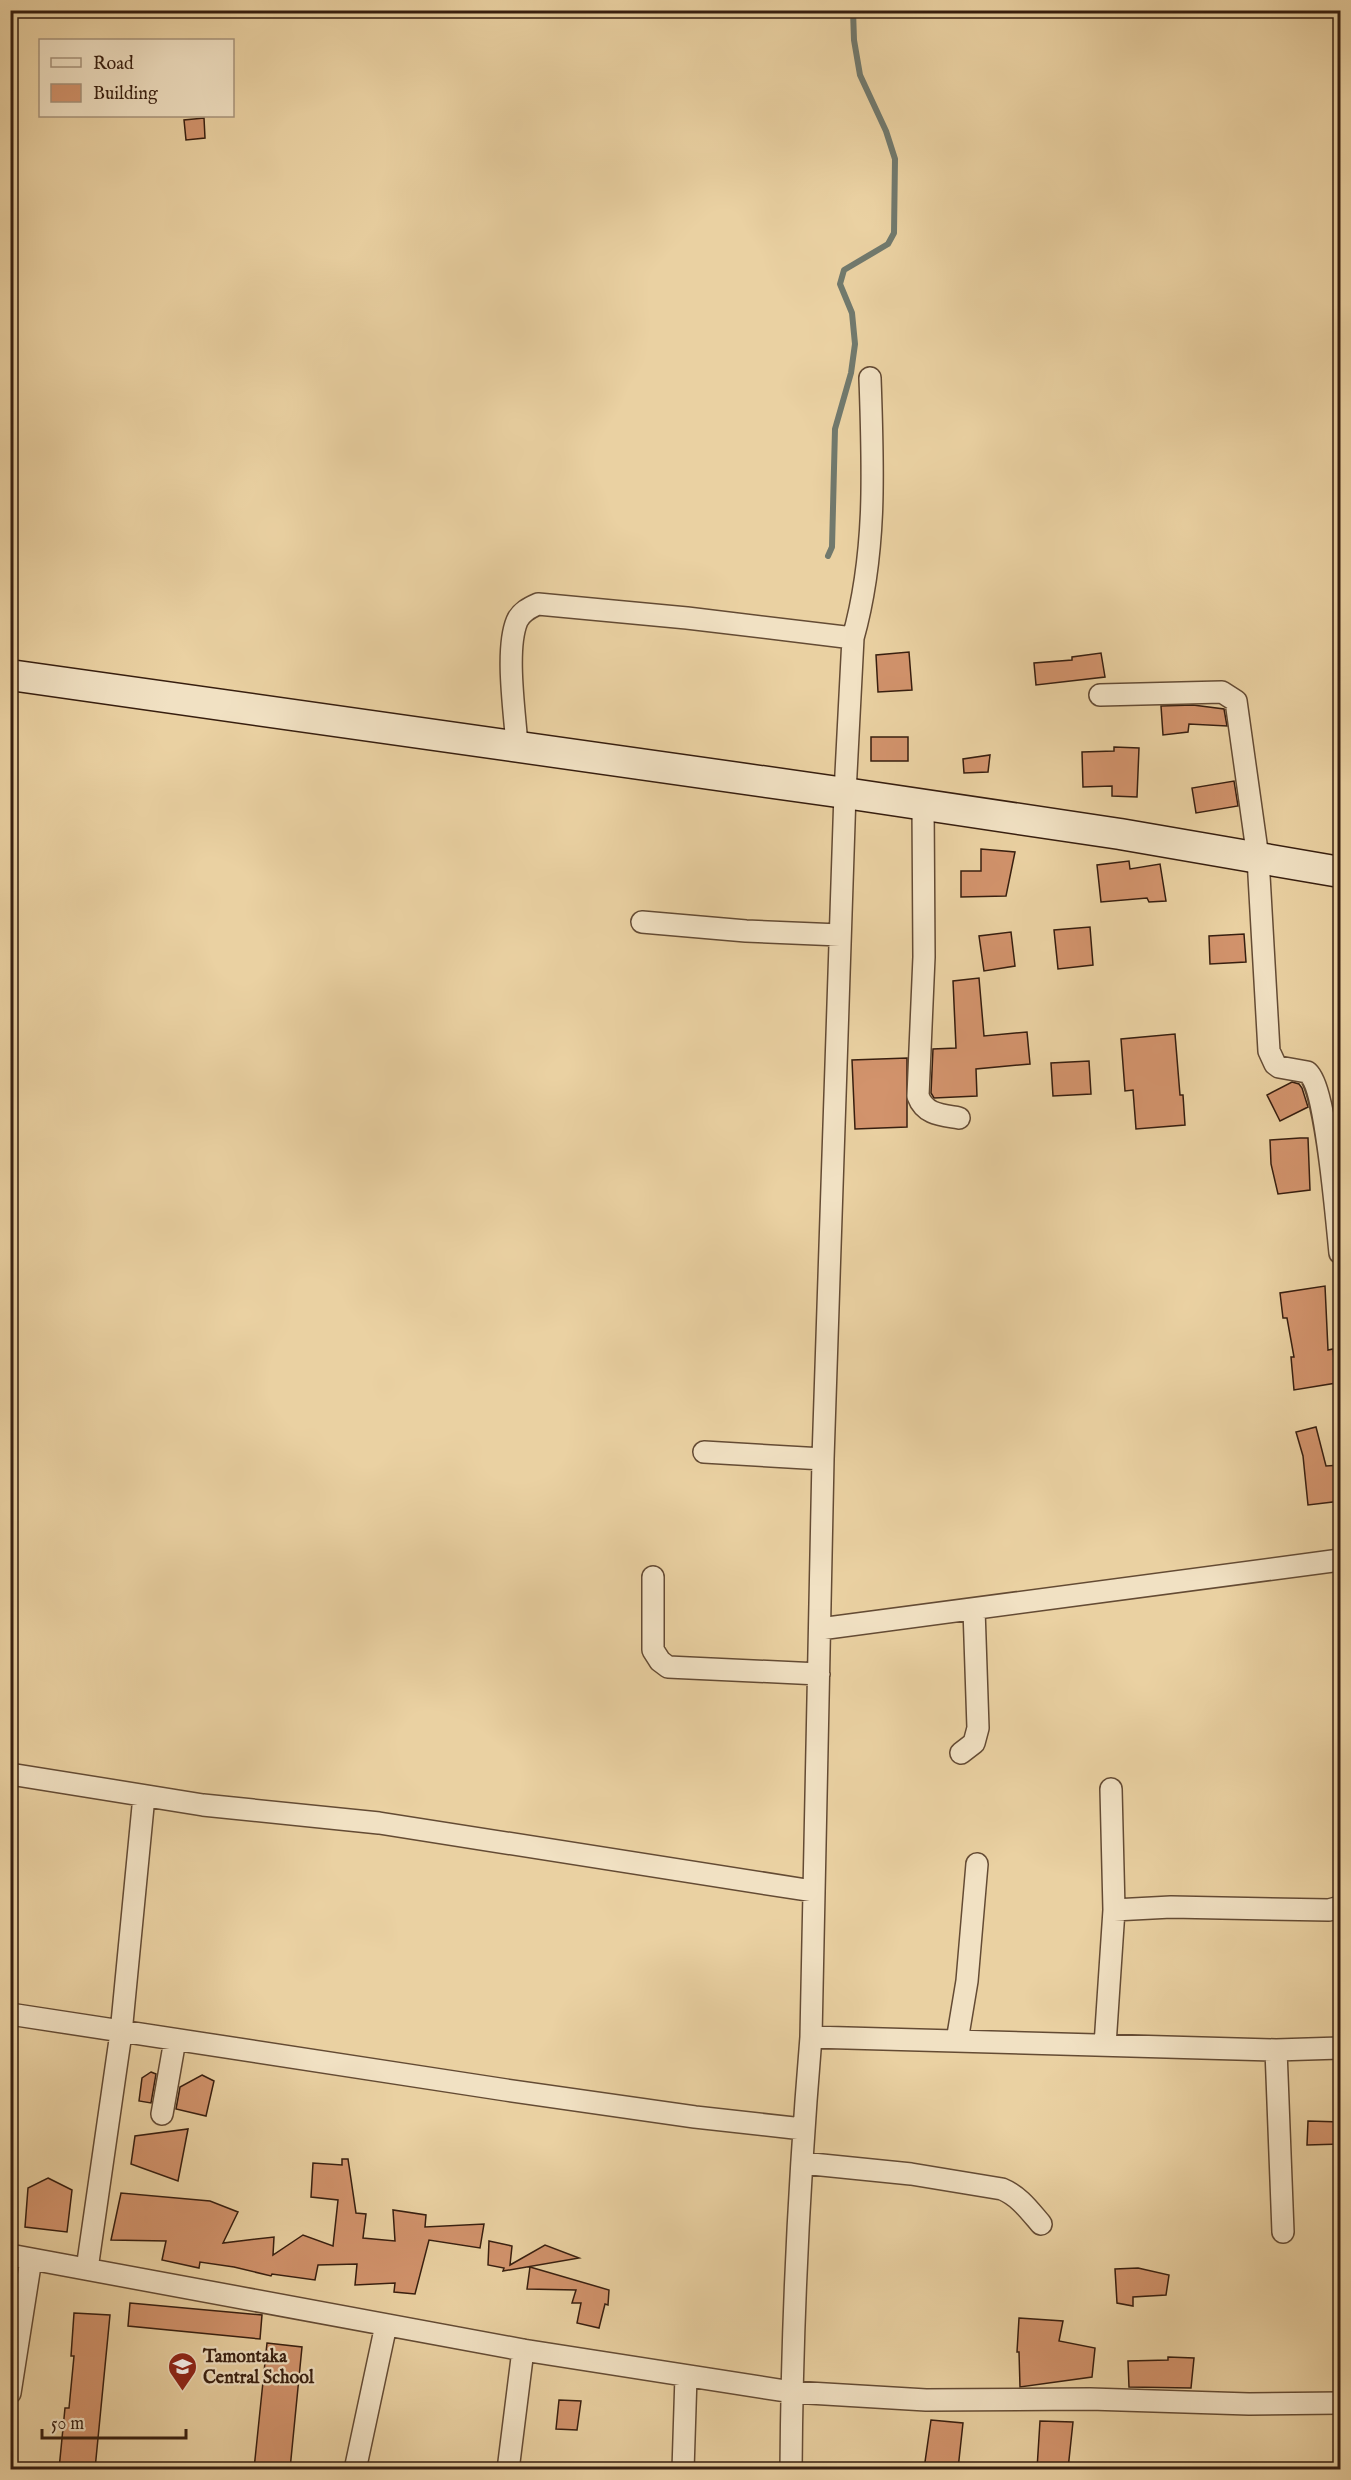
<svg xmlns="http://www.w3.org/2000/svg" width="1351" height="2480" font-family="'IM FELL English',serif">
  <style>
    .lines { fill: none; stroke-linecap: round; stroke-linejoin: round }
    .stream { stroke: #71796d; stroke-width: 6 }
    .building { fill: #d2936c; stroke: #371e0f; stroke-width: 1.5 }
    .street-casing { stroke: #644b34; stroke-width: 24 }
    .secondary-casing { stroke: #371e0f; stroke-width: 33 }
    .street { stroke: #f1e1c3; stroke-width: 21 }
    .secondary { stroke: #f1e1c3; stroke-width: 30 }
    .labels { text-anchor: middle; stroke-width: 4.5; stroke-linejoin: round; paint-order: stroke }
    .poi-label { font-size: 18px; font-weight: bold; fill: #371e0f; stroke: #f1e1c3; text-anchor: start }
  </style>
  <rect width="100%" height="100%" fill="#ead1a2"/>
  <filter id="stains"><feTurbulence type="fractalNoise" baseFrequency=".00333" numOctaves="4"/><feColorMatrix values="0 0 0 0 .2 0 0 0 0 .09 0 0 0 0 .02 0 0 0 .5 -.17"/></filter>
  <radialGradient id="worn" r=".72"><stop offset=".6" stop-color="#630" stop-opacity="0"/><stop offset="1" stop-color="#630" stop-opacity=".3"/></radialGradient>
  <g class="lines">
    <path class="stream" d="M 828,556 L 832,547 L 835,429 L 851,373 L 855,344 L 852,313 L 840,284 L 844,270 L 888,244 L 894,233 L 895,159 L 886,131 L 860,75 L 854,40 L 853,10"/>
  </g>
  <path class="building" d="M 204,118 L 205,138 L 186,140 L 184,120 Z
    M 909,652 L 912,690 L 878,692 L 876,655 Z
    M 1101,653 L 1105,677 L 1036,685 L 1034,663 L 1072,660 L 1072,657 Z
    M 1193,705 L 1224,709 L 1227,726 L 1189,724 L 1188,732 L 1163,735 L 1161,706 Z
    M 871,737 L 908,737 L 908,761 L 871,761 Z
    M 1114,747 L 1139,748 L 1137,797 L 1112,796 L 1112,786 L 1083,787 L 1082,752 L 1114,751 Z
    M 990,755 L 988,772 L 964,773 L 963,759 Z
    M 1234,781 L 1238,806 L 1196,813 L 1192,788 Z
    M 981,849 L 1015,852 L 1006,896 L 961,897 L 961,871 L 981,871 Z
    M 1129,861 L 1130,869 L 1160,864 L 1166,901 L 1149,902 L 1147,898 L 1101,902 L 1097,865 Z
    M 1090,927 L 1093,965 L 1058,969 L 1054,930 Z
    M 1011,932 L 1015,966 L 984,971 L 979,936 Z
    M 1244,934 L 1246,962 L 1210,964 L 1209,936 Z
    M 979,978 L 984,1036 L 1027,1032 L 1030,1064 L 976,1069 L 977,1096 L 934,1098 L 931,1093 L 933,1049 L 956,1048 L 953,981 Z
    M 1175,1034 L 1180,1095 L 1183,1095 L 1185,1125 L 1136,1129 L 1133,1090 L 1125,1091 L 1121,1039 Z
    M 907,1058 L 907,1127 L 855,1129 L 852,1060 Z
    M 1089,1061 L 1091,1094 L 1053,1096 L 1051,1063 Z
    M 1292,1082 L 1299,1084 L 1302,1088 L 1308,1107 L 1280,1121 L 1267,1095 Z
    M 1300,1138 L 1308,1138 L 1310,1190 L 1278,1194 L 1271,1164 L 1270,1140 Z
    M 1325,1286 L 1328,1350 L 1333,1349 L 1336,1383 L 1294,1390 L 1291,1357 L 1294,1357 L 1287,1318 L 1283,1318 L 1280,1293 Z
    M 1316,1427 L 1326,1466 L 1341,1465 L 1341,1501 L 1308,1505 L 1303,1456 L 1296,1432 Z
    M 151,2072 L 156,2074 L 151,2103 L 139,2101 L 142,2078 Z
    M 202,2075 L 214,2081 L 206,2116 L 176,2109 L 180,2087 Z
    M 1308,2121 L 1341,2122 L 1341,2144 L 1307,2145 Z
    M 188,2129 L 178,2181 L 131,2164 L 135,2136 Z
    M 342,2159 L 348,2159 L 356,2213 L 366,2214 L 363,2238 L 395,2241 L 393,2210 L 426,2215 L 425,2227 L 484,2224 L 480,2248 L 429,2240 L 415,2294 L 394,2292 L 395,2283 L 355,2285 L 357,2264 L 318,2265 L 315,2280 L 272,2274 L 271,2276 L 234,2267 L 200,2262 L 199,2268 L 162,2260 L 166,2241 L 111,2240 L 121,2193 L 210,2201 L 238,2212 L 223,2243 L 274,2237 L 273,2255 L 303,2235 L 333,2246 L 338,2200 L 311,2197 L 313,2163 L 342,2165 Z
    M 48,2178 L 72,2190 L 67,2232 L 25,2227 L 28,2188 Z
    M 489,2241 L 512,2246 L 510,2265 L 545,2245 L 579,2258 L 503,2271 L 504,2268 L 488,2265 Z
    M 530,2267 L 609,2290 L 608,2305 L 605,2304 L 599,2328 L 577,2323 L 581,2303 L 572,2303 L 576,2290 L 527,2289 Z
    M 1138,2268 L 1169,2275 L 1166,2295 L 1133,2297 L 1133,2306 L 1117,2303 L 1115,2269 Z
    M 130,2303 L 262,2315 L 260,2339 L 128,2326 Z
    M 74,2313 L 110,2315 L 95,2469 L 59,2469 L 65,2408 L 69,2408 L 74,2356 L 71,2356 Z
    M 1019,2318 L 1063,2321 L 1059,2341 L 1095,2348 L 1092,2377 L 1020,2387 L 1019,2352 L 1017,2352 Z
    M 267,2343 L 302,2347 L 290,2469 L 254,2469 Z
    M 1168,2357 L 1194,2358 L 1191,2388 L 1129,2387 L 1128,2361 L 1168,2360 Z
    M 559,2400 L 581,2401 L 577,2430 L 556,2429 Z
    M 931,2420 L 963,2423 L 958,2469 L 924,2469 Z
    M 1040,2421 L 1073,2422 L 1068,2469 L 1037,2469 Z"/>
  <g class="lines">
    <defs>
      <path id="street" d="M 853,638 C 877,552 873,466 870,378
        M 1100,695 L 1222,692 L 1236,701 L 1258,858 L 1269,1051 L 1275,1064 L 1279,1067 L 1307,1072 C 1326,1084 1337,1225 1340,1253
        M 517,746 C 515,714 505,650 517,621 C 521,612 529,608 538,604 L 687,618 L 853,638 L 845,793 L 823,1459 L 811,2037 C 799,2181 792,2325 791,2470
        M 923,804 L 924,957 L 918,1096 C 925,1115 942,1115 959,1118
        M 642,922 L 746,931 L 840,935
        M 704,1452 L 823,1459
        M 653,1577 L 653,1650 L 660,1661 L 668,1667 L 819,1674
        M 820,1629 L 1340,1560
        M 961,1753 L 974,1743 L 978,1728 L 974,1609
        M 10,1774 L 203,1805 L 379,1823 L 813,1891
        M 1111,1789 L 1114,1910
        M 10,2014 L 506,2090 L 695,2117 L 803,2129
        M 811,2037 L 1276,2050 L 1340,2048
        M 957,2041 L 967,1981 L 977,1864
        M 1105,2045 L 1114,1910 L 1171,1907 L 1329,1910 L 1340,1907
        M 1276,2050 L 1283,2232
        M 162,2114 L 175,2040
        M 802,2163 L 911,2174 L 1002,2189 C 1019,2196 1029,2210 1041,2224
        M 10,2255 L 523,2350 L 792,2392 L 926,2400 L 1090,2399 L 1249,2404 L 1340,2403
        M 87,2269 L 121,2033 L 144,1796
        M 10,2393 L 31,2259
        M 355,2470 L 386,2325
        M 508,2470 L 523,2350
        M 683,2470 L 686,2376"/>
      <path id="secondary" d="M 10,675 L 845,793 L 1120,834 L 1340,872"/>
    </defs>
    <use href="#street" class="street-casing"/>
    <use href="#secondary" class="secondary-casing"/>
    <use href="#street" class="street"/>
    <use href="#secondary" class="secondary"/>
  </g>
  <defs>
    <symbol id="school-pin" viewBox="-11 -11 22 30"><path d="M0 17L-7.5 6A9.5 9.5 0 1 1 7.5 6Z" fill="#8f2418" stroke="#f1e1c3"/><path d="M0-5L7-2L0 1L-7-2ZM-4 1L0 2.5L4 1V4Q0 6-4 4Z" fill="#fff"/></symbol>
  </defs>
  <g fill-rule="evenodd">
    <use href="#school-pin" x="166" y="2350" width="33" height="45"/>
  </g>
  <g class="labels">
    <g class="poi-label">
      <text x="203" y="2362">Tamontaka<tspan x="203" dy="21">Central School</tspan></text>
    </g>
  </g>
  <rect width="1351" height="2480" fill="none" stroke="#ead1a2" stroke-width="36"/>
  <rect x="12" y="12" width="1327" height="2456" fill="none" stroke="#371e0f" stroke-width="3"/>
  <rect x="18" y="18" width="1315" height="2444" fill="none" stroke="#371e0f" stroke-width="1.5"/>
  <rect x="39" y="39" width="195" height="78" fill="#f1e1c3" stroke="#a7937b" stroke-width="1.5"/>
  <rect x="51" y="58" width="30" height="9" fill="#f1e1c3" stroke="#a7937b" stroke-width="1.5"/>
  <text x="93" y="69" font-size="18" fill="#371e0f">Road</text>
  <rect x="51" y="84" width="30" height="18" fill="#d2936c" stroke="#a7937b" stroke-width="1.5"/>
  <text x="93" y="99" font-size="18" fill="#371e0f">Building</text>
  <path d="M42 2429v9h144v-9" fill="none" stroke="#371e0f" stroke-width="3"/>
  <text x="51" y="2429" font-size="18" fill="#371e0f" stroke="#f1e1c3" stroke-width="4.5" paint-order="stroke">50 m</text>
  <rect width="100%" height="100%" filter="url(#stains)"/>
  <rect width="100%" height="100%" fill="url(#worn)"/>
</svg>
